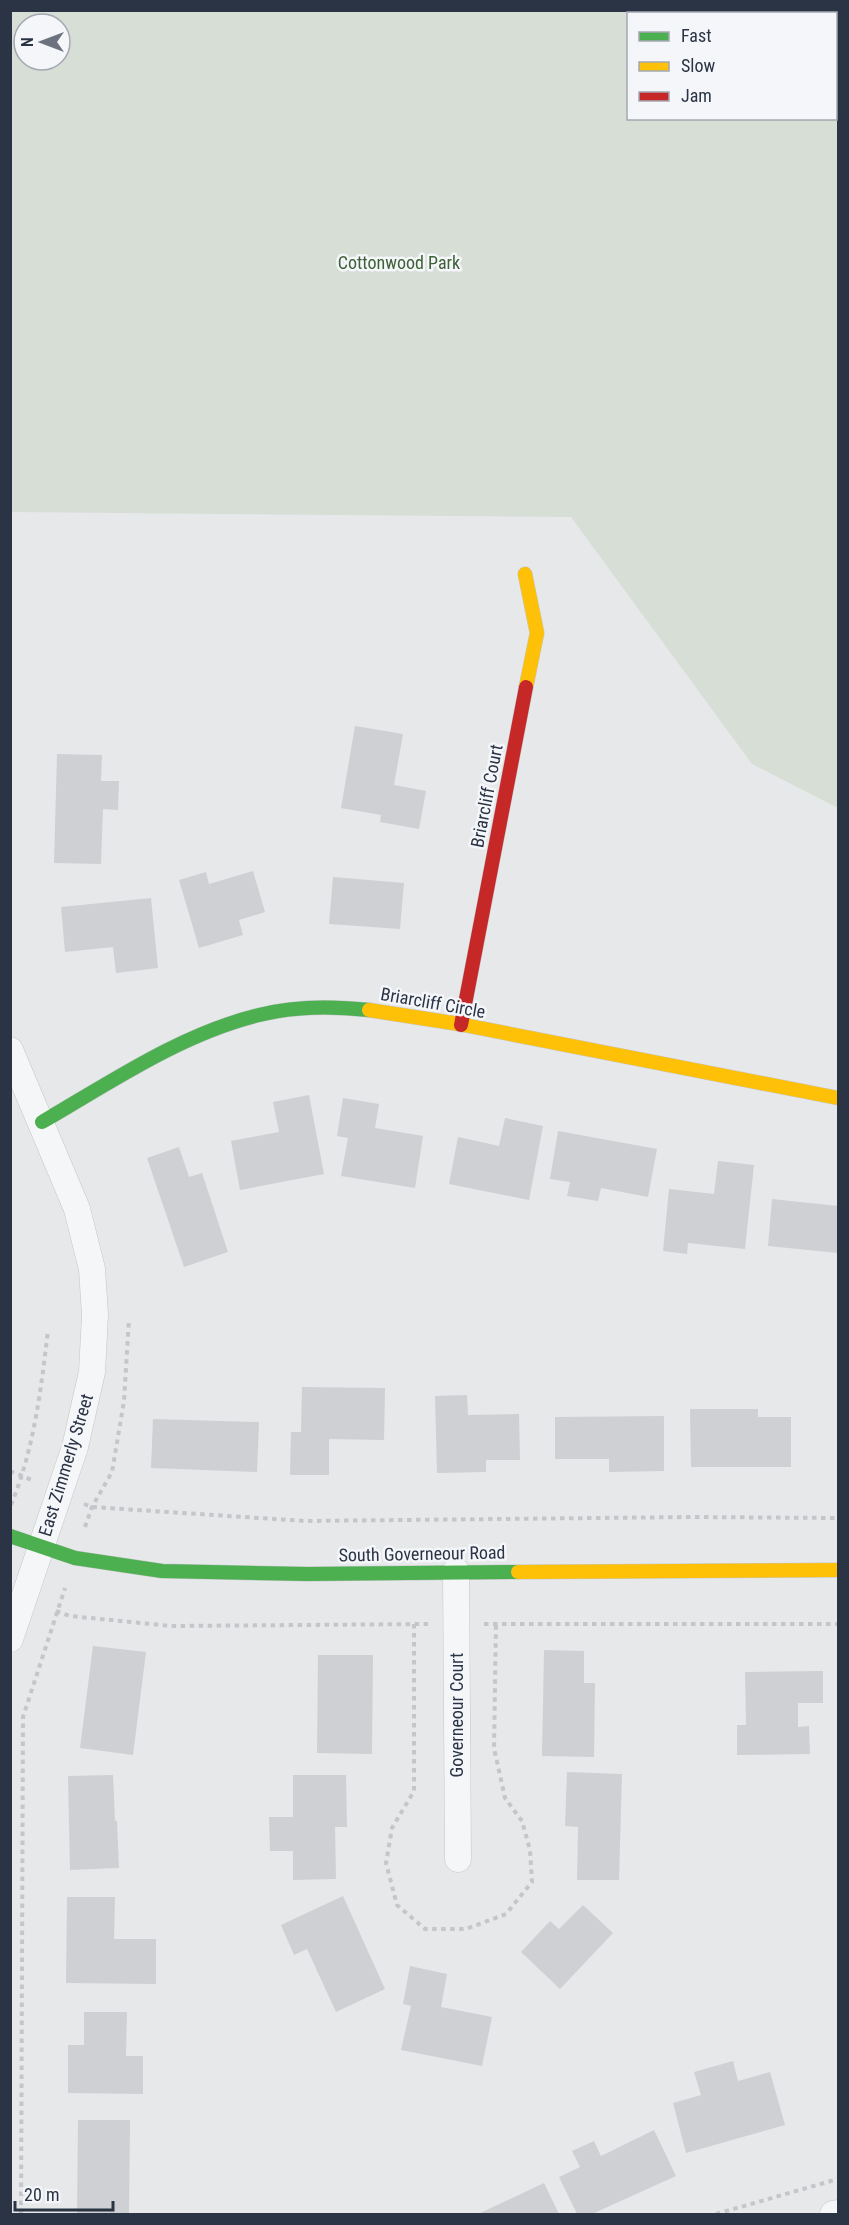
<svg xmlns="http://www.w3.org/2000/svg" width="849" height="2225" font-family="'Roboto Condensed',sans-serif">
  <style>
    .green { fill: #d6ded6; fill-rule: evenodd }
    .building { fill: #ced0d3 }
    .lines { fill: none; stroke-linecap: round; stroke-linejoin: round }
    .street-casing { stroke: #c4c6c8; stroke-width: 27 }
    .fast-casing { stroke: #c4c6c8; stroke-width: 15 }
    .slow-casing { stroke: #c4c6c8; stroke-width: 15 }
    .jam-casing { stroke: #c4c6c8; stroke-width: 15 }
    .path { stroke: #c5c6ca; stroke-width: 4; stroke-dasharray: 4.5 4.5; stroke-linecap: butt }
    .street { stroke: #f5f6f7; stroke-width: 26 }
    .fast { stroke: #4caf50; stroke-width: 14 }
    .slow { stroke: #ffc107; stroke-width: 14 }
    .jam { stroke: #c62828; stroke-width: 14 }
    .labels { text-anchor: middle; stroke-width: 5; stroke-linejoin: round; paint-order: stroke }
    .park-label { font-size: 18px; fill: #3f6138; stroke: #f4f6f9 }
    .street-label { font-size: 18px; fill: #2b3445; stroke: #f4f6f9 }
  </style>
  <rect width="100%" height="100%" fill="#e6e8ea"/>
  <path class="green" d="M 11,10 L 838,11 L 838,808 L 752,764 L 571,517 L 11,512 ZM 628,14 L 836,14 L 836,118 L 628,118 ZM 24,24 L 60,24 L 60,60 L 24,60 Z"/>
  <path class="building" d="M 355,726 L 403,734 L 394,785 L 426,791 L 419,829 L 380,822 L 381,815 L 341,808 Z
    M 57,754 L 102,755 L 101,781 L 119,781 L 118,810 L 103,809 L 101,864 L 54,863 Z
    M 253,871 L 265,912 L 239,920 L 243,935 L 199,948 L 179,880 L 206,872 L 209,884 Z
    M 333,877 L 404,883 L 400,929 L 329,924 Z
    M 151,898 L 158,968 L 116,973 L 113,947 L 65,952 L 61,907 Z
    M 309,1095 L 324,1174 L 240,1190 L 231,1141 L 279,1132 L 273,1102 Z
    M 343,1098 L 379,1104 L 375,1128 L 423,1136 L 415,1188 L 341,1176 L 348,1138 L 337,1136 Z
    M 505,1118 L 543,1126 L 529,1200 L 449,1184 L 458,1137 L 499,1146 Z
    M 558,1131 L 657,1149 L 648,1197 L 601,1188 L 598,1201 L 567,1196 L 570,1182 L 550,1179 Z
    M 179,1147 L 189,1177 L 202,1173 L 228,1252 L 184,1267 L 147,1158 Z
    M 718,1161 L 754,1165 L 745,1249 L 688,1243 L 687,1254 L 663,1251 L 669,1189 L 714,1194 Z
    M 772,1199 L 838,1206 L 838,1253 L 768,1246 Z
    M 302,1387 L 385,1388 L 384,1440 L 329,1439 L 329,1475 L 290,1475 L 291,1432 L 301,1432 Z
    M 467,1395 L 468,1415 L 519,1414 L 520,1460 L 486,1460 L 486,1472 L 437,1473 L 435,1396 Z
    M 690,1409 L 758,1409 L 758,1417 L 791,1417 L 791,1467 L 691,1467 Z
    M 664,1416 L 664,1471 L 609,1472 L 609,1459 L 555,1459 L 555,1417 Z
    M 153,1419 L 259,1422 L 257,1472 L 151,1468 Z
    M 93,1646 L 146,1652 L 133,1755 L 80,1748 Z
    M 544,1650 L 584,1651 L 584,1683 L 595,1683 L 594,1757 L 542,1756 Z
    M 318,1655 L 373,1655 L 372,1754 L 317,1753 Z
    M 823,1671 L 823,1703 L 798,1703 L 798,1727 L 809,1726 L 810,1754 L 737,1755 L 737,1725 L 746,1725 L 745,1672 Z
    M 567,1772 L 622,1774 L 619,1880 L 577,1880 L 578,1827 L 565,1826 Z
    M 113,1775 L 115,1821 L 117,1821 L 119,1868 L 70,1870 L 68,1776 Z
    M 293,1775 L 346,1775 L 347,1827 L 335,1827 L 336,1879 L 293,1880 L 293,1851 L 270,1851 L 269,1817 L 293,1817 Z
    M 343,1896 L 385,1989 L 336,2012 L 307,1949 L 294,1955 L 281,1925 Z
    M 67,1897 L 115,1897 L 114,1939 L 156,1939 L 156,1984 L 66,1983 Z
    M 583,1905 L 613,1933 L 560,1989 L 521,1952 L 550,1921 L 559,1929 Z
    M 410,1966 L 447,1974 L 441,2007 L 492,2017 L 482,2066 L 401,2050 L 411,2006 L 403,2004 Z
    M 84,2012 L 127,2012 L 126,2056 L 143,2056 L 143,2094 L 68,2093 L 68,2045 L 84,2045 Z
    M 733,2061 L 738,2081 L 770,2072 L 785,2125 L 686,2153 L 673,2103 L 701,2095 L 694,2072 Z
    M 78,2120 L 130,2120 L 129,2214 L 77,2214 Z
    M 654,2130 L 676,2176 L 592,2214 L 577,2214 L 559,2177 L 580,2167 L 572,2151 L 594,2141 L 601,2156 Z
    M 544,2183 L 559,2214 L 478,2214 Z"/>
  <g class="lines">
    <defs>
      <path id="street" d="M 10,1050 L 77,1209 L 92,1269 L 95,1315 L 92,1372 L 75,1447 L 10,1639
        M 456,1571 L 458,1859
        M 833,2214 L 838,2213"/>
      <path id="fast" d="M 42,1122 C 111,1082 181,1034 259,1015 C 294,1006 333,1006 369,1010
        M 10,1536 L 75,1558 L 162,1571 L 307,1574 L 518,1572"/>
      <path id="slow" d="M 525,574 L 537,633 L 526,687
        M 369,1010 L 459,1024 L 838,1098
        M 518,1572 L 838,1570"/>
      <path id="jam" d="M 461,1025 L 526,687"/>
    </defs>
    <use href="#street" class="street-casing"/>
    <use href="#fast" class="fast-casing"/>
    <use href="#slow" class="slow-casing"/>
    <use href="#jam" class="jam-casing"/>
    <path class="path" d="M 10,1471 L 34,1481
      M 84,1504 L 92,1507 L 305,1521 L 692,1517 L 838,1518
      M 11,1505 C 34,1449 41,1390 48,1330
      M 85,1527 L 92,1507 L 112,1472 L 124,1401 L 129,1319
      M 56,1611 L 70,1616 L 171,1626 L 429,1624
      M 414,1624 L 414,1791 L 392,1828 L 386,1863 L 397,1905 L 425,1929 L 466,1929 L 506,1914 L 532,1882 L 530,1850 L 522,1821 L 505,1798 L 494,1748 L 496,1624
      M 484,1624 L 838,1624
      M 21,2214 L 23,1717 L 65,1588
      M 716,2214 L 838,2179"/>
    <use href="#street" class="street"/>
    <use href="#fast" class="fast"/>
    <use href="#slow" class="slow"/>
    <use href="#jam" class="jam"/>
  </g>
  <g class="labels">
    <g class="park-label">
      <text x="399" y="269">Cottonwood Park</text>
    </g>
    <g class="street-label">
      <text transform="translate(487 796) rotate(-79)" y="6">Briarcliff Court</text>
      <text transform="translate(433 1003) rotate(10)" y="6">Briarcliff Circle</text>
      <text transform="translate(66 1465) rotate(-73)" y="6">East Zimmerly Street</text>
      <text transform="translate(422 1554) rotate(-1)" y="6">South Governeour Road</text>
      <text transform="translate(457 1715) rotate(-90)" y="6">Governeour Court</text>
    </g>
  </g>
  <rect width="849" height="2225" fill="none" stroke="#2b3445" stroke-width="24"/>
  <rect x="627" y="12" width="210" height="108" fill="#f4f6f9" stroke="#a4a8b1" stroke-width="1.5"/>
  <rect x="639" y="32" width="30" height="9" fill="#4caf50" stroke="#a4a8b1" stroke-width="1.5"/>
  <text x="681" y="42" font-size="18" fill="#2b3445">Fast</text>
  <rect x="639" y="62" width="30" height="9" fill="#ffc107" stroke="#a4a8b1" stroke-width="1.5"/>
  <text x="681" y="72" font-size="18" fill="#2b3445">Slow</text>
  <rect x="639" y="92" width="30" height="9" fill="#c62828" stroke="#a4a8b1" stroke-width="1.5"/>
  <text x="681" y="102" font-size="18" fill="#2b3445">Jam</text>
  <g transform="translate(42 42) rotate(270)"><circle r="28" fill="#f4f6f9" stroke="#a4a8b1" stroke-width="1.5"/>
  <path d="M0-4.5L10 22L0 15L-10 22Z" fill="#6c737f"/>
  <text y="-9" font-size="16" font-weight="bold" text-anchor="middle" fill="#2b3445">N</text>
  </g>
  <path d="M15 2201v9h98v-9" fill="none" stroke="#2b3445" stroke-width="3"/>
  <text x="24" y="2201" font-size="18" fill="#2b3445" stroke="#f4f6f9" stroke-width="4.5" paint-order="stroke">20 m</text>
</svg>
